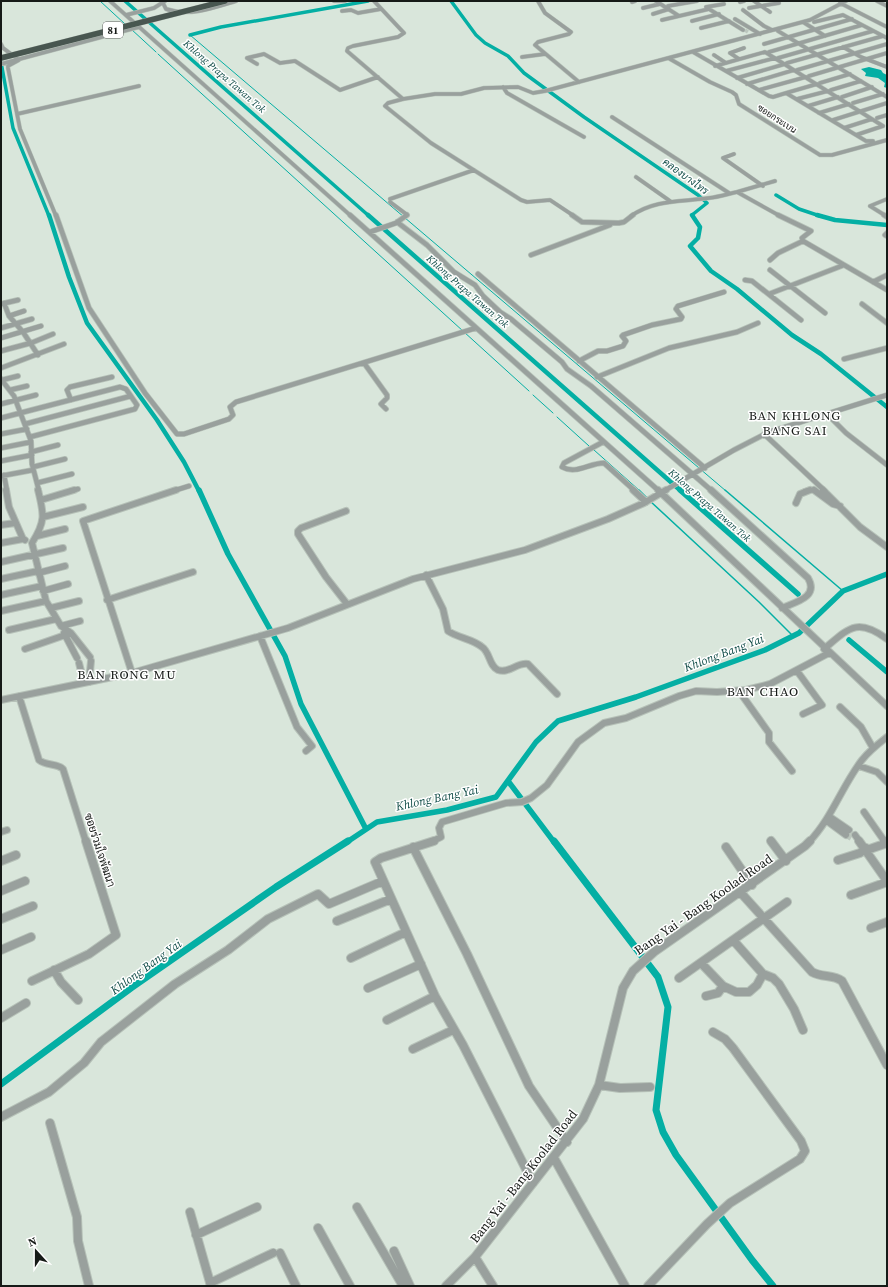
<svg xmlns="http://www.w3.org/2000/svg" width="888" height="1287" font-family="'Source Serif 4',Sarabun,serif">
  <style>
    .water { fill: #04afa4 }
    .lines { fill: none; stroke-linecap: round; stroke-linejoin: round }
    .stream-far1 { stroke: #04afa4; stroke-width: 1 }
    .stream { stroke: #04afa4; stroke-width: 1.5 }
    .canal-far3 { stroke: #04afa4; stroke-width: 3.5 }
    .canal-far2 { stroke: #04afa4; stroke-width: 4.5 }
    .canal-far1 { stroke: #04afa4; stroke-width: 5.5 }
    .canal { stroke: #04afa4; stroke-width: 7 }
    .minor-tunnel-far1 { stroke: #bcc7be; stroke-width: 3.5; stroke-dasharray: 3.5 2; stroke-linecap: butt }
    .minor-tunnel { stroke: #bcc7be; stroke-width: 6; stroke-dasharray: 6 3; stroke-linecap: butt }
    .minor-far3-casing { stroke: #b6c1b8; stroke-width: 4.5 }
    .minor-far2-casing { stroke: #b6c1b8; stroke-width: 6 }
    .minor-far1-casing { stroke: #b6c1b8; stroke-width: 8 }
    .minor-casing { stroke: #b6c1b8; stroke-width: 10 }
    .minor-far3 { stroke: #99a09d; stroke-width: 3.5 }
    .minor-far2 { stroke: #99a09d; stroke-width: 4.5 }
    .minor-far1 { stroke: #99a09d; stroke-width: 6 }
    .minor { stroke: #99a09d; stroke-width: 8 }
    .highway-bridge-casing { stroke: #b6c1b8; stroke-width: 6; stroke-linecap: butt }
    .highway-bridge { stroke: #485650; stroke-width: 5.5 }
    .labels { text-anchor: middle; stroke-width: 3; stroke-linejoin: round; paint-order: stroke }
    .far-street-label { font-size: 9px; fill: #161a17; stroke: #fff }
    .shield { fill: #fff; stroke: #5c5f5d; stroke-width: 1 }
    .shield-label { font-size: 10px; font-weight: bold; fill: #161a17 }
    .far-water-label { font-size: 10px; font-style: italic; fill: #0f4b46; stroke: #fff }
    .street-label { font-size: 11px; fill: #161a17; stroke: #fff }
    .water-label { font-size: 12px; font-style: italic; fill: #0f4b46; stroke: #fff }
    .quarter-label { font-size: 13px; letter-spacing: 1px; fill: #161a17; stroke: #fff }
    .near-street-label { font-size: 13px; fill: #161a17; stroke: #fff }
  </style>
  <rect width="100%" height="100%" fill="#d9e6db"/>
  <path class="water" d="M 869,67 L 881,70 L 883,73 L 887,75 L 887,88 L 884,87 L 885,83 L 878,78 L 865,76 L 866,73 L 861,69 Z"/>
  <g class="lines">
    <path class="stream-far1" d="M 100,1 L 125,24
      M 131,29 L 156,52
      M 190,35 L 726,491
      M 158,54 L 529,391
      M 533,395 L 553,413
      M 557,417 L 589,446
      M 594,450 L 640,491"/>
    <path class="stream" d="M 639,490 L 647,498
      M 725,490 L 843,591
      M 650,501 L 759,602 L 793,636"/>
    <path class="canal-far3" d="M 125,1 L 369,216
      M 451,1 L 476,35 L 485,43 L 508,56 L 524,73 L 584,117 L 698,195 L 707,203 L 692,215 L 693,216
      M 190,35 L 221,27 L 368,1
      M 1,62 L 13,128 L 49,216
      M 776,195 L 799,209 L 820,216"/>
    <path class="canal-far2" d="M 49,215 L 69,277 L 87,323 L 157,420 L 184,462 L 199,491
      M 368,215 L 681,491
      M 692,215 L 700,227 L 698,238 L 690,246 L 711,271 L 737,289 L 792,335 L 821,354 L 887,407
      M 817,215 L 835,220 L 887,225"/>
    <path class="canal-far1" d="M 199,490 L 228,554 L 285,656 L 301,704 L 366,829
      M 680,490 L 798,594
      M 849,640 L 887,672
      M 508,781 L 554,842
      M 347,842 L 377,822 L 447,810 L 496,797 L 536,742 L 558,721 L 636,697 L 765,650 L 799,633 L 843,591 L 887,574"/>
    <path class="canal" d="M 554,841 L 658,977 L 668,1007 L 656,1110 L 663,1132 L 676,1155 L 752,1260 L 773,1286
      M 1,1084 L 131,988 L 276,887 L 348,841"/>
    <path class="minor-tunnel-far1" d="M 745,30 L 748,32"/>
    <path class="minor-tunnel" d="M 846,835 L 853,839"/>
    <defs>
      <path id="minor-far3" d="M 110,1 L 351,216
        M 334,1 L 345,1
        M 374,1 L 404,33 L 398,37 L 353,46 L 348,48 L 347,51 L 403,99
        M 538,1 L 545,13 L 571,32 L 569,34 L 538,42 L 535,45 L 579,82
        M 656,1 L 679,16
        M 754,1 L 770,12
        M 877,1 L 887,6
        M 632,2 L 635,1
        M 740,2 L 744,1
        M 163,3 L 166,9 C 190,17 213,8 236,1
        M 840,3 L 887,27
        M 668,6 L 697,1
        M 706,7 L 724,4
        M 643,8 L 660,4
        M 749,8 L 779,3
        M 743,10 L 764,26 L 772,30
        M 342,11 L 351,10 L 358,13 L 381,9
        M 653,14 L 669,9
        M 126,15 L 154,8 L 165,1
        M 735,19 L 760,34
        M 662,20 L 709,9 L 743,30
        M 692,21 L 719,14
        M 803,22 L 825,36
        M 814,22 L 843,15 L 887,38
        M 701,28 L 729,21
        M 778,31 L 887,97
        M 1,44 L 3,48 L 19,60 L 8,66 L 8,68 L 20,129 L 56,216
        M 764,44 L 852,19
        M 843,47 L 861,57 L 887,67
        M 693,52 L 769,96 L 773,97 L 786,93 L 866,141 L 873,141
        M 769,52 L 862,25
        M 714,55 L 726,63
        M 522,57 L 545,54
        M 778,58 L 873,31
        M 670,59 L 710,82 L 732,92 L 736,95 L 739,104 L 820,155 L 832,155 L 887,140
        M 739,59 L 730,53 L 744,48
        M 787,63 L 883,36
        M 1,64 L 139,27
        M 257,64 L 247,58 L 264,54 L 280,63 L 295,61 L 340,90 L 378,77
        M 715,66 L 765,52 L 883,126
        M 797,70 L 887,44
        M 726,71 L 775,58
        M 809,76 L 887,53
        M 737,78 L 785,64
        M 820,83 L 850,74
        M 747,84 L 794,70
        M 503,87 L 507,93 L 584,137
        M 759,90 L 806,77
        M 831,90 L 861,81
        M 786,93 L 817,84
        M 842,97 L 872,87
        M 797,99 L 828,91
        M 853,103 L 883,94
        M 808,106 L 838,97
        M 819,113 L 849,104
        M 17,114 L 139,86
        M 612,117 L 729,193
        M 877,118 L 887,115
        M 833,120 L 887,103
        M 844,128 L 872,119
        M 856,135 L 883,126
        M 734,154 L 723,158 L 763,186
        M 636,177 L 670,201
        M 737,192 L 775,181
        M 390,199 L 474,170
        M 390,202 L 406,214 L 406,216
        M 574,216 L 550,200 L 527,202 L 521,200 L 431,143 L 385,106 L 388,103 L 403,99 L 435,94 L 461,94 L 484,88 L 518,87 L 533,93 L 545,91 L 810,20 L 846,1
        M 631,216 C 655,199 682,202 709,198 C 719,197 728,194 737,192 L 780,216
        M 886,216 L 870,206 L 887,199"/>
      <path id="minor-far2" d="M 56,215 L 89,308 L 145,393 L 177,434 L 184,434 L 229,419 L 233,415 L 230,407 L 236,402 L 476,328
        M 350,215 L 659,491
        M 572,215 L 582,222 L 619,223 L 624,222 L 633,215
        M 778,215 L 811,231 L 802,238 L 803,241 L 887,290
        M 884,215 L 887,217
        M 397,222 L 427,245 L 454,272 L 475,285 L 483,296 L 500,312 L 511,319 L 562,362 L 567,369 L 591,386 L 712,491
        M 370,232 L 396,223 L 407,215
        M 887,233 L 885,235 L 887,236
        M 531,255 L 610,225
        M 770,260 L 778,253 L 803,241
        M 770,270 L 825,313
        M 478,274 L 705,468
        M 745,280 L 752,281 L 801,320
        M 873,282 L 887,275
        M 769,294 L 844,265
        M 4,303 L 9,316 L 23,332 L 38,355
        M 1,304 L 18,300
        M 862,304 L 887,323
        M 9,316 L 24,311
        M 1,328 L 32,319
        M 1,338 L 41,326
        M 31,343 L 53,334
        M 1,351 L 31,343
        M 844,359 L 887,348
        M 579,361 L 598,351 L 607,351 L 623,346 L 626,341 L 622,336 L 623,335 L 652,325 L 681,319 L 682,317 L 676,309 L 678,306 L 724,292
        M 364,363 L 387,395 L 387,398 L 381,404 L 386,409
        M 1,368 L 64,344
        M 597,377 L 669,348 L 737,332 L 758,323
        M 1,379 L 14,396 L 31,441 L 32,464 L 39,491
        M 2,380 L 18,376
        M 10,390 L 27,386
        M 71,400 L 67,390 L 70,387 L 112,377
        M 1,404 L 36,395
        M 827,414 L 846,433 L 887,465
        M 1,418 L 120,387 L 126,389 L 137,405 L 135,409 L 30,437
        M 25,424 L 131,396
        M 1,434 L 27,429
        M 764,434 L 825,491
        M 603,442 L 564,463 L 562,467 C 576,475 589,463 604,463 L 635,491
        M 1,448 L 31,442
        M 31,452 L 58,445
        M 1,461 L 32,455
        M 33,467 L 65,459
        M 4,475 L 7,491
        M 1,476 L 33,470
        M 37,483 L 72,474
        M 70,491 L 78,489
        M 173,491 L 189,486
        M 664,491 L 734,450 L 769,432 L 887,395
        M 805,491 L 814,490 L 816,491"/>
      <path id="minor-far1" d="M 6,490 L 9,507 L 23,539
        M 38,490 C 44,514 46,521 32,543 L 46,601 L 61,626 L 71,633 L 90,657
        M 633,490 L 646,502
        M 658,490 L 887,706
        M 711,490 L 808,578 C 819,597 796,602 782,608
        M 814,490 L 833,504 L 840,506
        M 823,490 L 860,527 L 887,547
        M 41,500 L 74,490
        M 796,503 L 800,494 L 810,490
        M 346,511 L 301,528 L 298,531 L 298,534 L 326,577 L 347,604
        M 43,517 L 83,507
        M 1,525 L 15,523
        M 37,536 L 65,529
        M 1,543 L 23,539 L 25,540
        M 1,562 L 63,548
        M 38,573 L 65,566
        M 426,575 L 443,609 L 448,631 C 458,638 473,639 482,647 C 490,652 489,666 498,670 C 509,674 517,662 528,664 L 557,694
        M 1,579 L 38,571
        M 43,591 L 68,584
        M 1,595 L 42,586
        M 107,600 L 193,572
        M 51,608 L 79,601
        M 1,611 L 46,601
        M 61,626 L 80,621
        M 9,630 L 56,619
        M 64,633 L 77,658
        M 260,636 L 297,727 L 312,746 L 306,751
        M 25,649 L 71,633
        M 824,649 C 849,628 857,617 887,639
        M 79,663 L 84,683
        M 797,671 L 822,705 L 803,714
        M 132,673 L 83,521 L 176,490
        M 89,682 L 91,661
        M 739,691 L 769,733 L 769,742 L 792,771
        M 19,696 L 39,760 C 46,766 57,763 63,769 L 86,842
        M 1,700 L 132,673 L 288,628 L 413,579 L 525,550 L 608,519 L 644,503 L 666,490
        M 840,707 L 861,727 L 873,748
        M 859,766 L 877,772 L 887,782
        M 864,812 L 885,842
        M 830,817 L 849,830
        M 827,821 L 846,835
        M 1,832 L 7,830
        M 855,835 L 860,842
        M 771,840 L 772,842
        M 431,842 L 441,837 L 439,828 L 442,822 L 506,803 L 522,802 L 531,798 L 547,785 L 578,742 L 604,723 L 626,718 L 679,696 L 696,691 L 717,692 L 746,690 L 770,684 L 829,653
        M 809,842 C 832,818 842,786 862,760 C 869,751 878,744 887,737"/>
      <path id="minor" d="M 434,841 L 381,858 L 375,862 L 435,996 L 463,1045 L 533,1183
        M 771,841 L 786,861
        M 859,841 L 887,881
        M 884,841 L 886,843
        M 413,847 L 467,954 L 529,1086 L 567,1142
        M 726,847 L 752,885
        M 867,850 L 887,843
        M 838,860 L 860,853 L 866,848
        M 1,861 L 16,855
        M 1,891 L 25,881
        M 741,893 L 812,972 C 822,978 833,974 842,981 L 887,1065
        M 851,895 L 887,882
        M 1,919 L 33,906
        M 337,921 L 391,899
        M 871,928 L 887,922
        M 733,940 L 763,974 L 773,978 L 779,984 L 794,1009 L 803,1030
        M 1,950 L 31,937
        M 351,958 L 406,932
        M 701,963 L 723,986 L 718,993 L 706,996
        M 54,970 L 61,982 L 78,1000
        M 679,978 L 787,902
        M 32,981 L 89,954 L 116,935 L 86,841
        M 723,986 L 736,992 L 749,992 L 757,985 L 763,974
        M 368,988 L 421,964
        M 1,1018 L 26,1003
        M 387,1020 L 435,996
        M 413,1049 L 453,1030
        M 599,1085 L 620,1088 L 650,1087
        M 1,1117 L 49,1092 L 84,1063 L 101,1042 L 175,984 L 228,950 L 268,919 L 318,894 L 329,904 L 383,881
        M 50,1123 L 77,1217 L 78,1241 L 89,1286
        M 554,1158 L 625,1286
        M 357,1207 L 403,1286
        M 190,1212 L 211,1286
        M 318,1228 L 350,1286
        M 196,1235 L 257,1207
        M 394,1251 L 410,1286
        M 280,1253 L 296,1286
        M 475,1257 L 493,1286
        M 210,1283 L 273,1253
        M 446,1286 L 475,1257 L 583,1119 L 599,1085 L 623,988 L 633,971 L 654,952 L 805,846 L 810,841
        M 648,1286 L 707,1224 L 730,1203 L 800,1159 L 805,1151 L 801,1141 L 733,1048 L 725,1039 L 713,1032"/>
    </defs>
    <use href="#minor-far3" class="minor-far3-casing"/>
    <use href="#minor-far2" class="minor-far2-casing"/>
    <use href="#minor-far1" class="minor-far1-casing"/>
    <use href="#minor" class="minor-casing"/>
    <use href="#minor-far3" class="minor-far3"/>
    <use href="#minor-far2" class="minor-far2"/>
    <use href="#minor-far1" class="minor-far1"/>
    <use href="#minor" class="minor"/>
    <defs>
      <path id="highway-bridge" d="M 1,58 L 225,1"/>
    </defs>
    <use href="#highway-bridge" class="highway-bridge-casing"/>
    <use href="#highway-bridge" class="highway-bridge"/>
  </g>
  <g class="labels">
    <g class="far-street-label">
      <text transform="translate(777 119) rotate(33)" y="3">ซอยกระเบน</text>
    </g>
    <rect class="shield" x="103" y="22" width="20" height="16" rx="3"/>
    <g class="shield-label">
      <text x="113" y="34">81</text>
    </g>
    <g class="far-water-label">
      <text transform="translate(225 76) rotate(41)" y="4">Khlong Prapa Tawan Tok</text>
      <text transform="translate(686 176) rotate(36)" y="4">คลองบางไทร</text>
      <text transform="translate(468 291) rotate(41)" y="4">Khlong Prapa Tawan Tok</text>
      <text transform="translate(710 505) rotate(41)" y="4">Khlong Prapa Tawan Tok</text>
    </g>
    <g class="street-label">
      <text transform="translate(100 850) rotate(72)" y="4">ซอยร่วมใจพัฒนา</text>
    </g>
    <g class="water-label">
      <text transform="translate(724 653) rotate(-21)" y="4">Khlong Bang Yai</text>
      <text transform="translate(437 798) rotate(-12)" y="4">Khlong Bang Yai</text>
      <text transform="translate(146 967) rotate(-36)" y="4">Khlong Bang Yai</text>
    </g>
    <g class="quarter-label">
      <text x="795" y="420">BAN KHLONG<tspan x="795" dy="15">BANG SAI</tspan></text>
      <text x="127" y="679">BAN RONG MU</text>
      <text x="763" y="696">BAN CHAO</text>
    </g>
    <g class="near-street-label">
      <text transform="translate(703 904) rotate(-35)" y="5">Bang Yai - Bang Koolad Road</text>
      <text transform="translate(523 1176) rotate(-52)" y="5">Bang Yai - Bang Koolad Road</text>
    </g>
  </g>
  <rect width="888" height="1287" fill="none" stroke="#161a17" stroke-width="4"/>
  <g transform="translate(36 1251) rotate(339)" stroke="#ffffff" stroke-width="3" paint-order="stroke">
  <path d="M0-3L7 15L0 10L-7 15Z" fill="#161a17"/>
  <text y="-6" font-size="11" font-weight="bold" text-anchor="middle" fill="#161a17">N</text>
  </g>
</svg>
